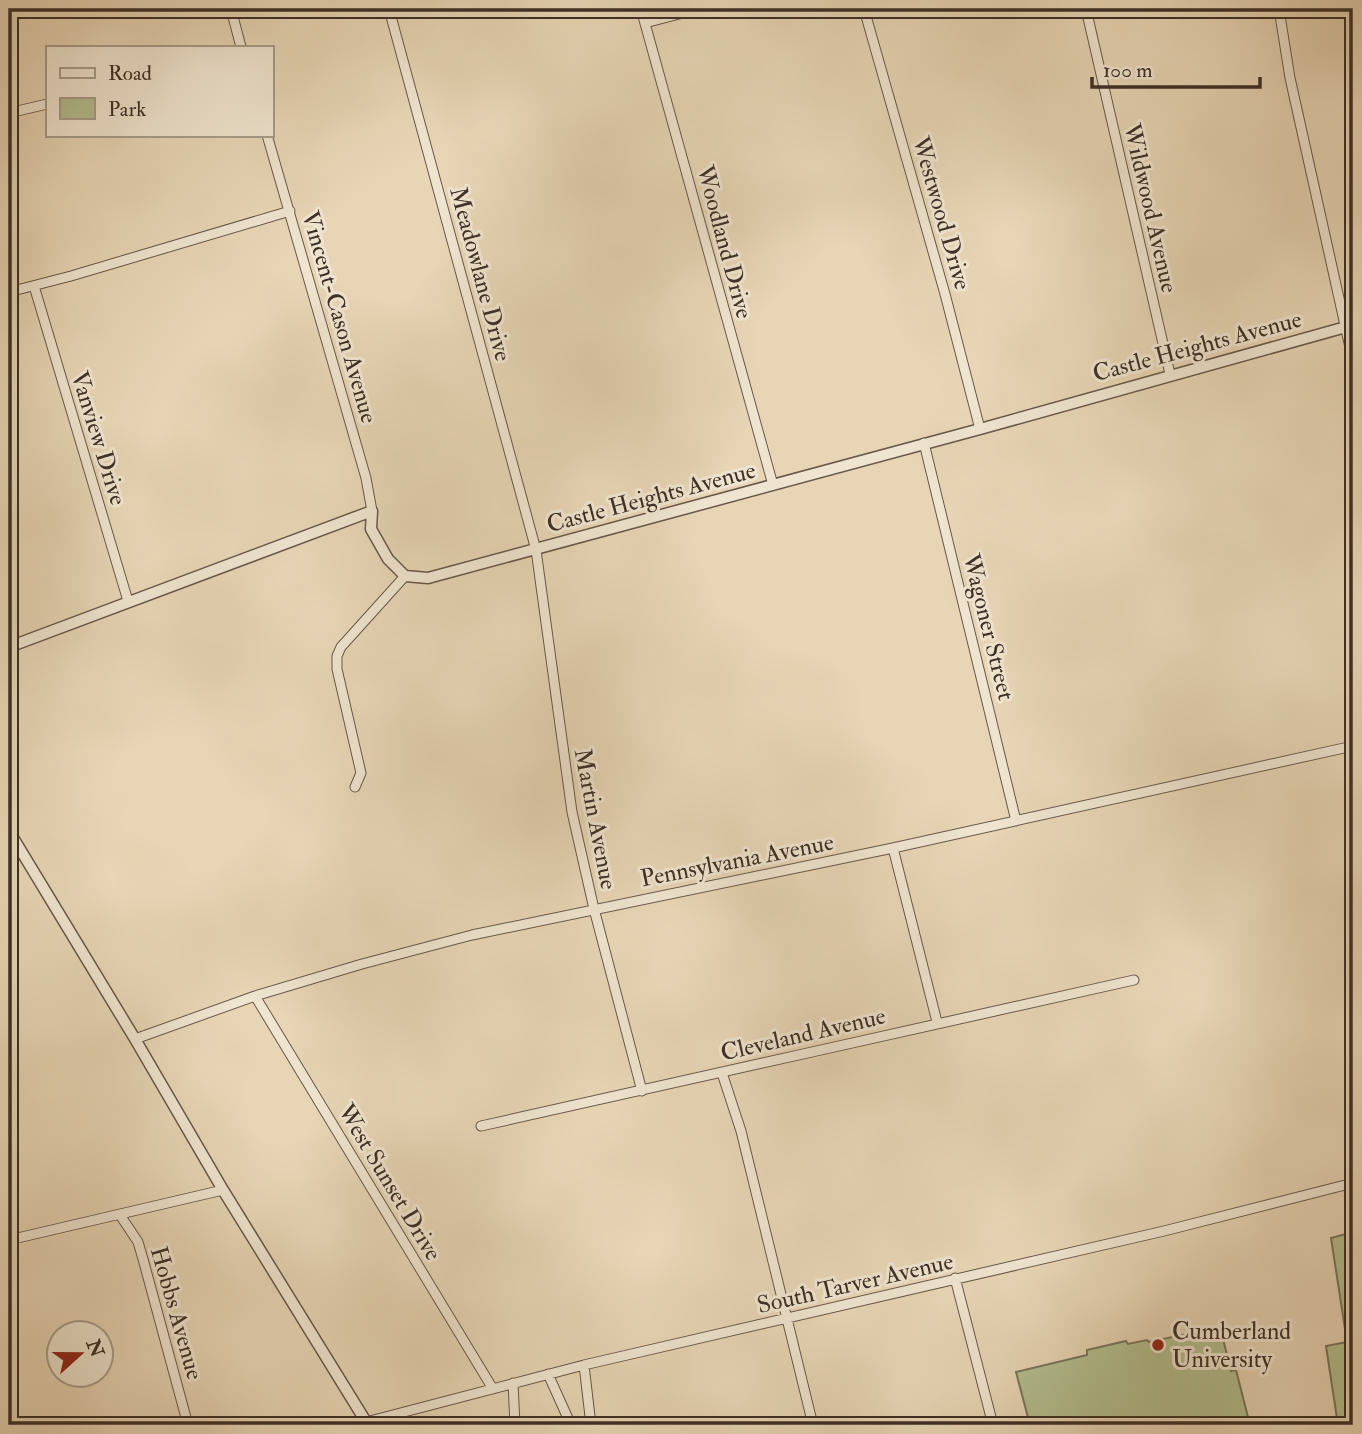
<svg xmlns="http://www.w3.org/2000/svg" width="1362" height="1434" font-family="'IM FELL Double Pica',serif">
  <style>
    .green { fill: #b3be90; stroke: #78765b; stroke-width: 2 }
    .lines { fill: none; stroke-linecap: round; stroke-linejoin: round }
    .minor-casing { stroke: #68584a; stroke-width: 11 }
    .tertiary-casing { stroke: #68584a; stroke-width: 13 }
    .minor { stroke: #efe4cf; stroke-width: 9 }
    .tertiary { stroke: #efe4cf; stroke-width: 10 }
    .poi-dot { fill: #8f2418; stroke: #efe4cf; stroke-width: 2.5 }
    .labels { text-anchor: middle; stroke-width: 6; stroke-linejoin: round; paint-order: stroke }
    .street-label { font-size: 24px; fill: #3e2f26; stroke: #efe4cf }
    .poi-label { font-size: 24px; fill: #3e2f26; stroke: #efe4cf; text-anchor: start }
  </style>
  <rect width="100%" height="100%" fill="#e7d5b5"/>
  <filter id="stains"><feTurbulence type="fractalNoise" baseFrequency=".00286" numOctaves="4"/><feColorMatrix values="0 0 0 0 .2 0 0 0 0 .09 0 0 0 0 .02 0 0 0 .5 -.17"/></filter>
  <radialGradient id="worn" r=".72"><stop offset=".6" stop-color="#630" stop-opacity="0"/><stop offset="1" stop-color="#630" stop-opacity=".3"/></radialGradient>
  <path class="green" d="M 1353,1232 L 1353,1425 L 1338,1425 L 1326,1346 L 1347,1342 L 1331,1238 Z
    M 1220,1327 L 1231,1371 L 1236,1370 L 1250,1425 L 1030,1425 L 1016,1372 L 1087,1355 L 1087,1350 L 1126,1341 L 1128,1344 L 1147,1340 L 1149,1342 Z"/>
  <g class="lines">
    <defs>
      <path id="minor" d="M 231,9 L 241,47
        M 389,9 L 536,550 L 572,812 L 594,909 L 642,1091
        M 641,9 L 773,485
        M 864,9 L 945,294 L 980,429
        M 1086,9 L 1170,374
        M 1279,9 L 1290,78 L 1353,361
        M 645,23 L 698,9
        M 9,113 L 47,104
        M 267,135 L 366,478 L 372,511
        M 34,286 L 128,601
        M 9,292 L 71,276 L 290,211
        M 924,443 L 1016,821
        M 355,787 L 361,773 L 337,669 L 337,656 L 341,647 L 405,576
        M 893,848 L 937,1022
        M 255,996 L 493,1389
        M 135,1039 L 255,996 L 362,964 L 472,935 L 893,848 L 1353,746
        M 722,1073 L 741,1131 L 813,1425
        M 481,1126 C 699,1079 916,1027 1134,980
        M 120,1215 L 138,1242 L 143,1259 L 188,1425
        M 9,1240 L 223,1190
        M 955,1278 L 993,1425
        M 584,1365 L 591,1425
        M 548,1374 L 571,1425
        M 513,1383 L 515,1425
        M 366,1422 L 584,1365 L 1164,1231 L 1353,1183"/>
      <path id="tertiary" d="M 9,647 L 372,511 L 371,529 L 388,559 L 405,576 L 428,578 L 980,429 L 1353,325
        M 9,831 L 135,1039 L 223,1190 L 368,1425"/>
    </defs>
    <use href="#minor" class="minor-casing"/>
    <use href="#tertiary" class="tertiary-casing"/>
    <use href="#minor" class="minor"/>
    <use href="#tertiary" class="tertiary"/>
  </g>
  <circle class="poi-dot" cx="1158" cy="1345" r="7"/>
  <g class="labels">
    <g class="street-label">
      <text transform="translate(1151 208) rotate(77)" y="8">Wildwood Avenue</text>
      <text transform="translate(942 213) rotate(74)" y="8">Westwood Drive</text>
      <text transform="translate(725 242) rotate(75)" y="8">Woodland Drive</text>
      <text transform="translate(481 274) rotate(75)" y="8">Meadowlane Drive</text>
      <text transform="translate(340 317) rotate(74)" y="8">Vincent-Cason Avenue</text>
      <text transform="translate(1197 346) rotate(-15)" y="8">Castle Heights Avenue</text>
      <text transform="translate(99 438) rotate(73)" y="8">Vanview Drive</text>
      <text transform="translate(651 497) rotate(-15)" y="8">Castle Heights Avenue</text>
      <text transform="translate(989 627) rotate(76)" y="8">Wagoner Street</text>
      <text transform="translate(596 819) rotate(79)" y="8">Martin Avenue</text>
      <text transform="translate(737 860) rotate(-11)" y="8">Pennsylvania Avenue</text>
      <text transform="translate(803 1034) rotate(-13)" y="8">Cleveland Avenue</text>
      <text transform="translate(390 1182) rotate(59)" y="8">West Sunset Drive</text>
      <text transform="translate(855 1283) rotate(-13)" y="8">South Tarver Avenue</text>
      <text transform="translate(177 1313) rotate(74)" y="8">Hobbs Avenue</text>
    </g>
    <g class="poi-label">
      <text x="1172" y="1339">Cumberland<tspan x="1172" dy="28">University</tspan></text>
    </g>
  </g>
  <rect width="1362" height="1434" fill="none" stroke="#e7d5b5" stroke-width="35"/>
  <rect x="10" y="10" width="1341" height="1413" fill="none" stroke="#3e2f26" stroke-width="3.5"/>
  <rect x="18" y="18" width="1327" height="1399" fill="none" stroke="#3e2f26" stroke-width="2"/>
  <rect x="46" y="46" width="228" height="91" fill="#efe4cf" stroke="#a89c8b" stroke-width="2"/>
  <rect x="60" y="68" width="35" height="10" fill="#efe4cf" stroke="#a89c8b" stroke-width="2"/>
  <text x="108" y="80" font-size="21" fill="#3e2f26">Road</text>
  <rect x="60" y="98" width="35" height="21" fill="#b3be90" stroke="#a89c8b" stroke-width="2"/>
  <text x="108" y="116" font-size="21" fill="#3e2f26">Park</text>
  <g transform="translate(80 1354) rotate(69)"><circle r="33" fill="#efe4cf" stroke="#a89c8b" stroke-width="2"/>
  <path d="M0-5L12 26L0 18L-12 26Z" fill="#8f2418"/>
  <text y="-10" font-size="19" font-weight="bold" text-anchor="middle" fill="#3e2f26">N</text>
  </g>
  <path d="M1092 77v10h168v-10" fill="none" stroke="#3e2f26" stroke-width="3.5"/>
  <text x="1103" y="77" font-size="21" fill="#3e2f26" stroke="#efe4cf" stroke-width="5" paint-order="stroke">100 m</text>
  <rect width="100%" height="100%" filter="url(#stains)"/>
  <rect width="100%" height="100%" fill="url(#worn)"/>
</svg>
